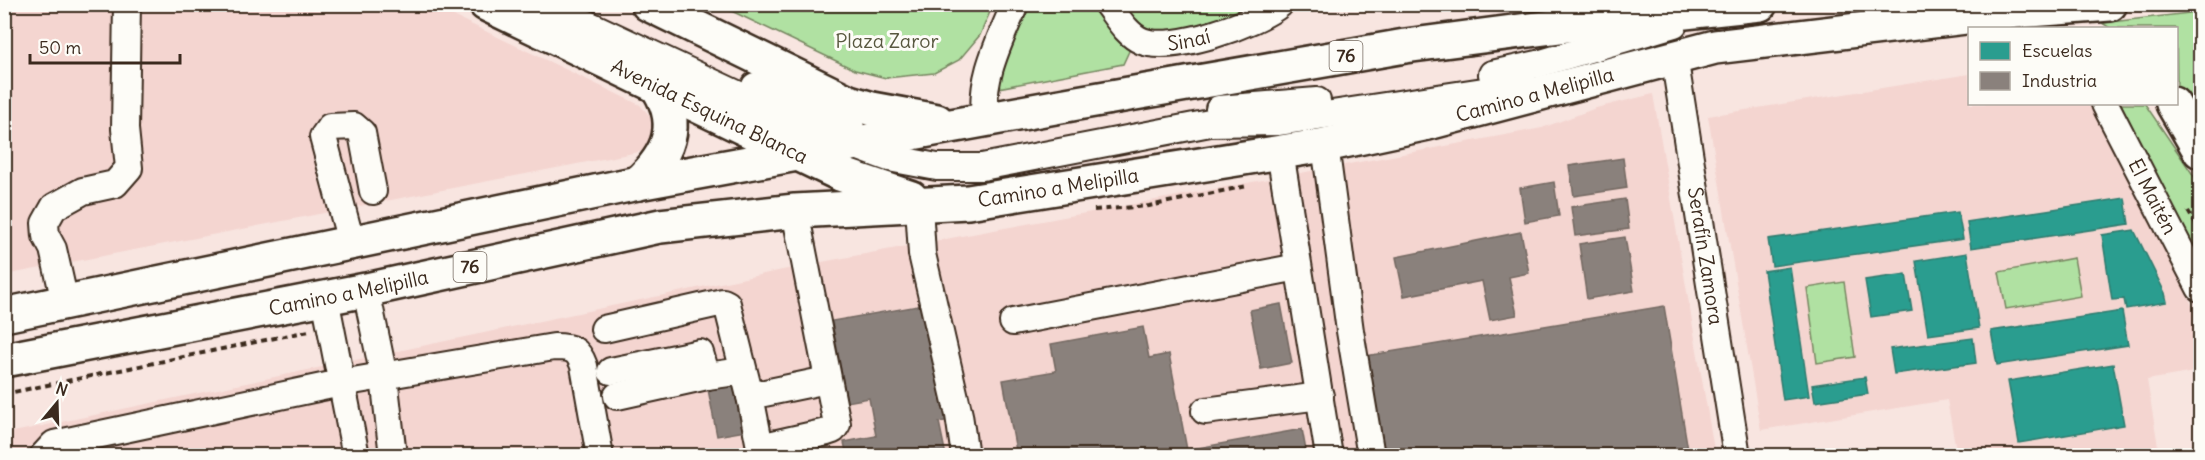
<svg xmlns="http://www.w3.org/2000/svg" width="2205" height="460" font-family="Delius,sans-serif">
  <style>
    .built { fill: #f4d5d0 }
    .green { fill: #b0e1a2; stroke: #768660; stroke-width: 1.5 }
    .schools { fill: #2a9d8f; stroke: #2f7a6d; stroke-width: 1.5 }
    .industry { fill: #8a817c; stroke: #726760; stroke-width: 1.5 }
    .lines { fill: none; stroke-linecap: round; stroke-linejoin: round }
    .minor-casing { stroke: #3b2a1e; stroke-width: 30 }
    .major-casing { stroke: #3b2a1e; stroke-width: 38 }
    .path { stroke: #3b2a1e; stroke-width: 4; stroke-dasharray: 6 4.5; stroke-linecap: butt }
    .minor { stroke: #fdfcf7; stroke-width: 26 }
    .major { stroke: #fdfcf7; stroke-width: 33 }
    .labels { text-anchor: middle; stroke-width: 6; stroke-linejoin: round; paint-order: stroke }
    .shield { fill: #fdfcf7; stroke: #75695f; stroke-width: 1.5 }
    .shield-label { font-size: 18px; font-weight: bold; fill: #3b2a1e }
    .street-label { font-size: 20px; fill: #3b2a1e; stroke: #fdfcf7 }
    .park-label { font-size: 20px; fill: #58583f; stroke: #fdfcf7 }
  </style>
  <rect width="100%" height="100%" fill="#f8e5e0"/>
  <filter id="ink" filterUnits="userSpaceOnUse"><feTurbulence type="fractalNoise" baseFrequency=".0167" numOctaves="2"/><feDisplacementMap in="SourceGraphic" scale="12" xChannelSelector="R" yChannelSelector="G"/><feConvolveMatrix kernelMatrix="1 2 1 2 8 2 1 2 1" color-interpolation-filters="sRGB"/></filter>
  <g filter="url(#ink)">
    <path class="built" d="M 5,5 L 431,5 L 640,105 L 650,116 L 654,130 L 649,150 L 5,275 Z
      M 1969,74 L 1970,104 L 2096,104 L 2200,322 L 2200,371 L 2147,380 L 2158,446 L 2099,455 L 1957,455 L 1947,400 L 1761,430 L 1708,116 Z
      M 1653,94 L 1715,455 L 5,456 L 4,434 L 811,264 L 1542,128 L 1596,108 Z"/>
    <path class="green" d="M 719,5 L 993,5 L 980,35 L 959,60 L 934,73 L 886,78 L 855,70 Z
      M 1026,5 L 1090,5 L 1130,49 L 1123,64 L 988,90 Z
      M 1123,5 L 1265,5 C 1238,14 1169,43 1142,25 C 1135,20 1129,11 1123,5 Z
      M 2198,12 L 2200,19 L 2200,130 L 2177,91 L 2176,28 L 2110,28 L 2102,23 Z
      M 2121,104 L 2145,104 L 2200,185 L 2200,263 Z
      M 2074,258 L 2081,296 L 2006,309 L 1999,272 Z
      M 1844,282 L 1855,357 L 1817,363 L 1807,288 Z"/>
    <path class="schools" d="M 2125,198 L 2129,224 L 1971,248 L 1967,222 Z
      M 1958,212 L 1963,239 L 1772,266 L 1768,239 Z
      M 2134,230 L 2165,293 L 2167,302 L 2126,309 L 2124,299 L 2112,300 L 2102,235 Z
      M 1967,253 L 1979,328 L 1928,335 L 1916,261 Z
      M 1790,267 L 1809,396 L 1783,400 L 1764,271 Z
      M 1906,274 L 1912,311 L 1871,317 L 1865,280 Z
      M 2122,311 L 2128,345 L 1997,365 L 1991,331 Z
      M 1973,338 L 1976,363 L 1894,374 L 1890,349 Z
      M 2113,364 L 2124,425 L 2019,443 L 2008,381 Z
      M 1865,377 L 1868,394 L 1815,402 L 1812,385 Z"/>
    <path class="industry" d="M 1623,158 L 1627,188 L 1574,196 L 1569,166 Z
      M 1554,182 L 1559,216 L 1525,222 L 1520,188 Z
      M 1625,199 L 1629,229 L 1575,236 L 1571,207 Z
      M 1521,232 L 1529,273 L 1509,277 L 1517,315 L 1490,320 L 1482,281 L 1404,296 L 1396,257 Z
      M 1625,237 L 1634,291 L 1587,299 L 1579,244 Z
      M 929,304 L 951,420 L 939,422 L 946,456 L 847,456 L 844,442 L 876,436 L 869,398 L 847,402 L 832,321 Z
      M 1281,304 L 1292,363 L 1261,369 L 1250,310 Z
      M 1664,306 L 1689,456 L 1378,456 L 1359,357 Z
      M 1143,327 L 1149,358 L 1169,354 L 1187,450 L 1302,429 L 1307,456 L 1017,456 L 1003,380 L 1056,371 L 1051,344 Z
      M 736,379 L 746,431 L 717,436 L 707,384 Z"/>
    <g class="lines">
      <defs>
        <g id="minor">
          <path d="M 545,4 L 818,132 L 889,158 L 937,167 L 982,167 L 1210,123 L 1279,122 L 1523,85"/>
          <path id="s1" d="M 1107,4 C 1117,17 1127,35 1142,41 C 1172,53 1256,24 1280,4"/>
          <path id="s2" d="M 1659,60 L 1674,56 L 1737,456"/>
          <path d="M 1492,74 L 1538,64 L 1674,24"/>
          <path d="M 755,86 L 851,128"/>
          <path id="s3" d="M 2105,104 L 2200,288"/>
          <path d="M 1219,109 L 1317,101"/>
          <path d="M 985,120 C 980,77 999,43 1015,4"/>
          <path d="M 1325,145 L 1350,331 L 1371,456"/>
          <path d="M 1280,152 L 1329,456"/>
          <path d="M 919,206 L 922,254 L 959,415 L 965,456"/>
          <path d="M 351,242 L 323,137 L 330,127 L 354,126 L 362,133 L 373,191"/>
          <path d="M 366,290 L 384,377 L 393,456"/>
          <path d="M 325,298 L 356,456"/>
          <path d="M 65,302 L 53,249 L 46,236 L 45,223 L 54,207 L 83,191 L 115,184 L 129,168 L 125,129 L 127,4"/>
          <path d="M 1013,322 L 1298,267"/>
          <path d="M 604,329 L 723,302 L 727,304 L 750,396 L 827,380"/>
          <path d="M 611,371 L 700,353 L 707,376 L 743,371"/>
          <path d="M 617,396 L 707,376"/>
          <path d="M 750,396 L 760,447"/>
          <path d="M 1205,411 L 1320,396"/>
          <path d="M 43,456 L 54,444 L 341,383 L 554,347 C 572,347 578,349 584,366 L 600,456"/>
          <path d="M 761,456 L 760,447 L 827,432 L 833,430 L 837,424 L 795,211"/>
        </g>
        <g id="major">
          <path id="s4" d="M 486,4 L 840,174 L 911,198"/>
          <path d="M 648,4 L 849,102 L 872,109 L 937,121"/>
          <path d="M 2173,104 L 2200,151"/>
          <path d="M 638,183 C 671,153 682,122 655,83"/>
          <path d="M 4,315 L 638,183 L 1077,103 L 1405,46 L 1591,22 L 1760,4"/>
          <path id="s5" d="M 4,360 L 366,290 L 660,226 L 795,211 L 968,202 L 1325,145 L 1428,123 L 1715,47 L 2016,11 L 2110,4"/>
        </g>
      </defs>
      <use href="#minor" class="minor-casing"/>
      <use href="#major" class="major-casing"/>
      <path class="path" d="M 450,4 L 463,11
        M 1094,210 L 1149,206 L 1247,186
        M 2188,211 L 2200,231
        M 4,394 L 309,331"/>
      <use href="#minor" class="minor"/>
      <use href="#major" class="major"/>
    </g>
  </g>
  <g class="labels">
    <g class="shield">
      <rect x="1329.5" y="41" width="33" height="30" rx="4.5"/>
      <rect x="453.5" y="252" width="33" height="30" rx="4.5"/>
    </g>
    <g class="shield-label">
      <text x="1346" y="62">76</text>
      <text x="470" y="273">76</text>
    </g>
    <g class="street-label">
      <text dy="7" stroke="none"><textPath href="#s1" startOffset="99">Sinaí</textPath></text>
      <text dy="7" stroke="none"><textPath href="#s5" startOffset="1556">Camino a Melipilla</textPath></text>
      <text dy="7" stroke="none"><textPath href="#s4" startOffset="248">Avenida Esquina Blanca</textPath></text>
      <text dy="7" stroke="none"><textPath href="#s5" startOffset="1070">Camino a Melipilla</textPath></text>
      <text dy="7" stroke="none"><textPath href="#s3" startOffset="104">El Maitén</textPath></text>
      <text dy="7" stroke="none"><textPath href="#s2" startOffset="218">Serafín Zamora</textPath></text>
      <text dy="7" stroke="none"><textPath href="#s5" startOffset="351">Camino a Melipilla</textPath></text>
    </g>
    <g class="park-label">
      <text x="887" y="48">Plaza Zaror</text>
    </g>
  </g>
  <rect width="2205" height="460" fill="none" stroke="#fdfcf7" stroke-width="24"/>
  <rect x="12" y="12" width="2181" height="436" fill="none" stroke="#3b2a1e" stroke-width="2" filter="url(#ink)"/>
  <rect x="1968" y="27" width="210" height="78" fill="#fdfcf7" stroke="#afa8a0" stroke-width="1.5"/>
  <rect x="1980" y="42" width="30" height="18" fill="#2a9d8f" stroke="#afa8a0" stroke-width="1.5"/>
  <text x="2022" y="57" font-size="18" fill="#3b2a1e">Escuelas</text>
  <rect x="1980" y="72" width="30" height="18" fill="#8a817c" stroke="#afa8a0" stroke-width="1.5"/>
  <text x="2022" y="87" font-size="18" fill="#3b2a1e">Industria</text>
  <g transform="translate(57 403) rotate(19)" stroke="#fdfcf7" stroke-width="4.5" paint-order="stroke">
  <path d="M0-4.5L10 22L0 15L-10 22Z" fill="#3b2a1e"/>
  <text y="-9" font-size="16" font-weight="bold" text-anchor="middle" fill="#3b2a1e">N</text>
  </g>
  <path d="M30 54v9h150v-9" fill="none" stroke="#3b2a1e" stroke-width="3"/>
  <text x="39" y="54" font-size="18" fill="#3b2a1e" stroke="#fdfcf7" stroke-width="4.5" paint-order="stroke">50 m</text>
</svg>
